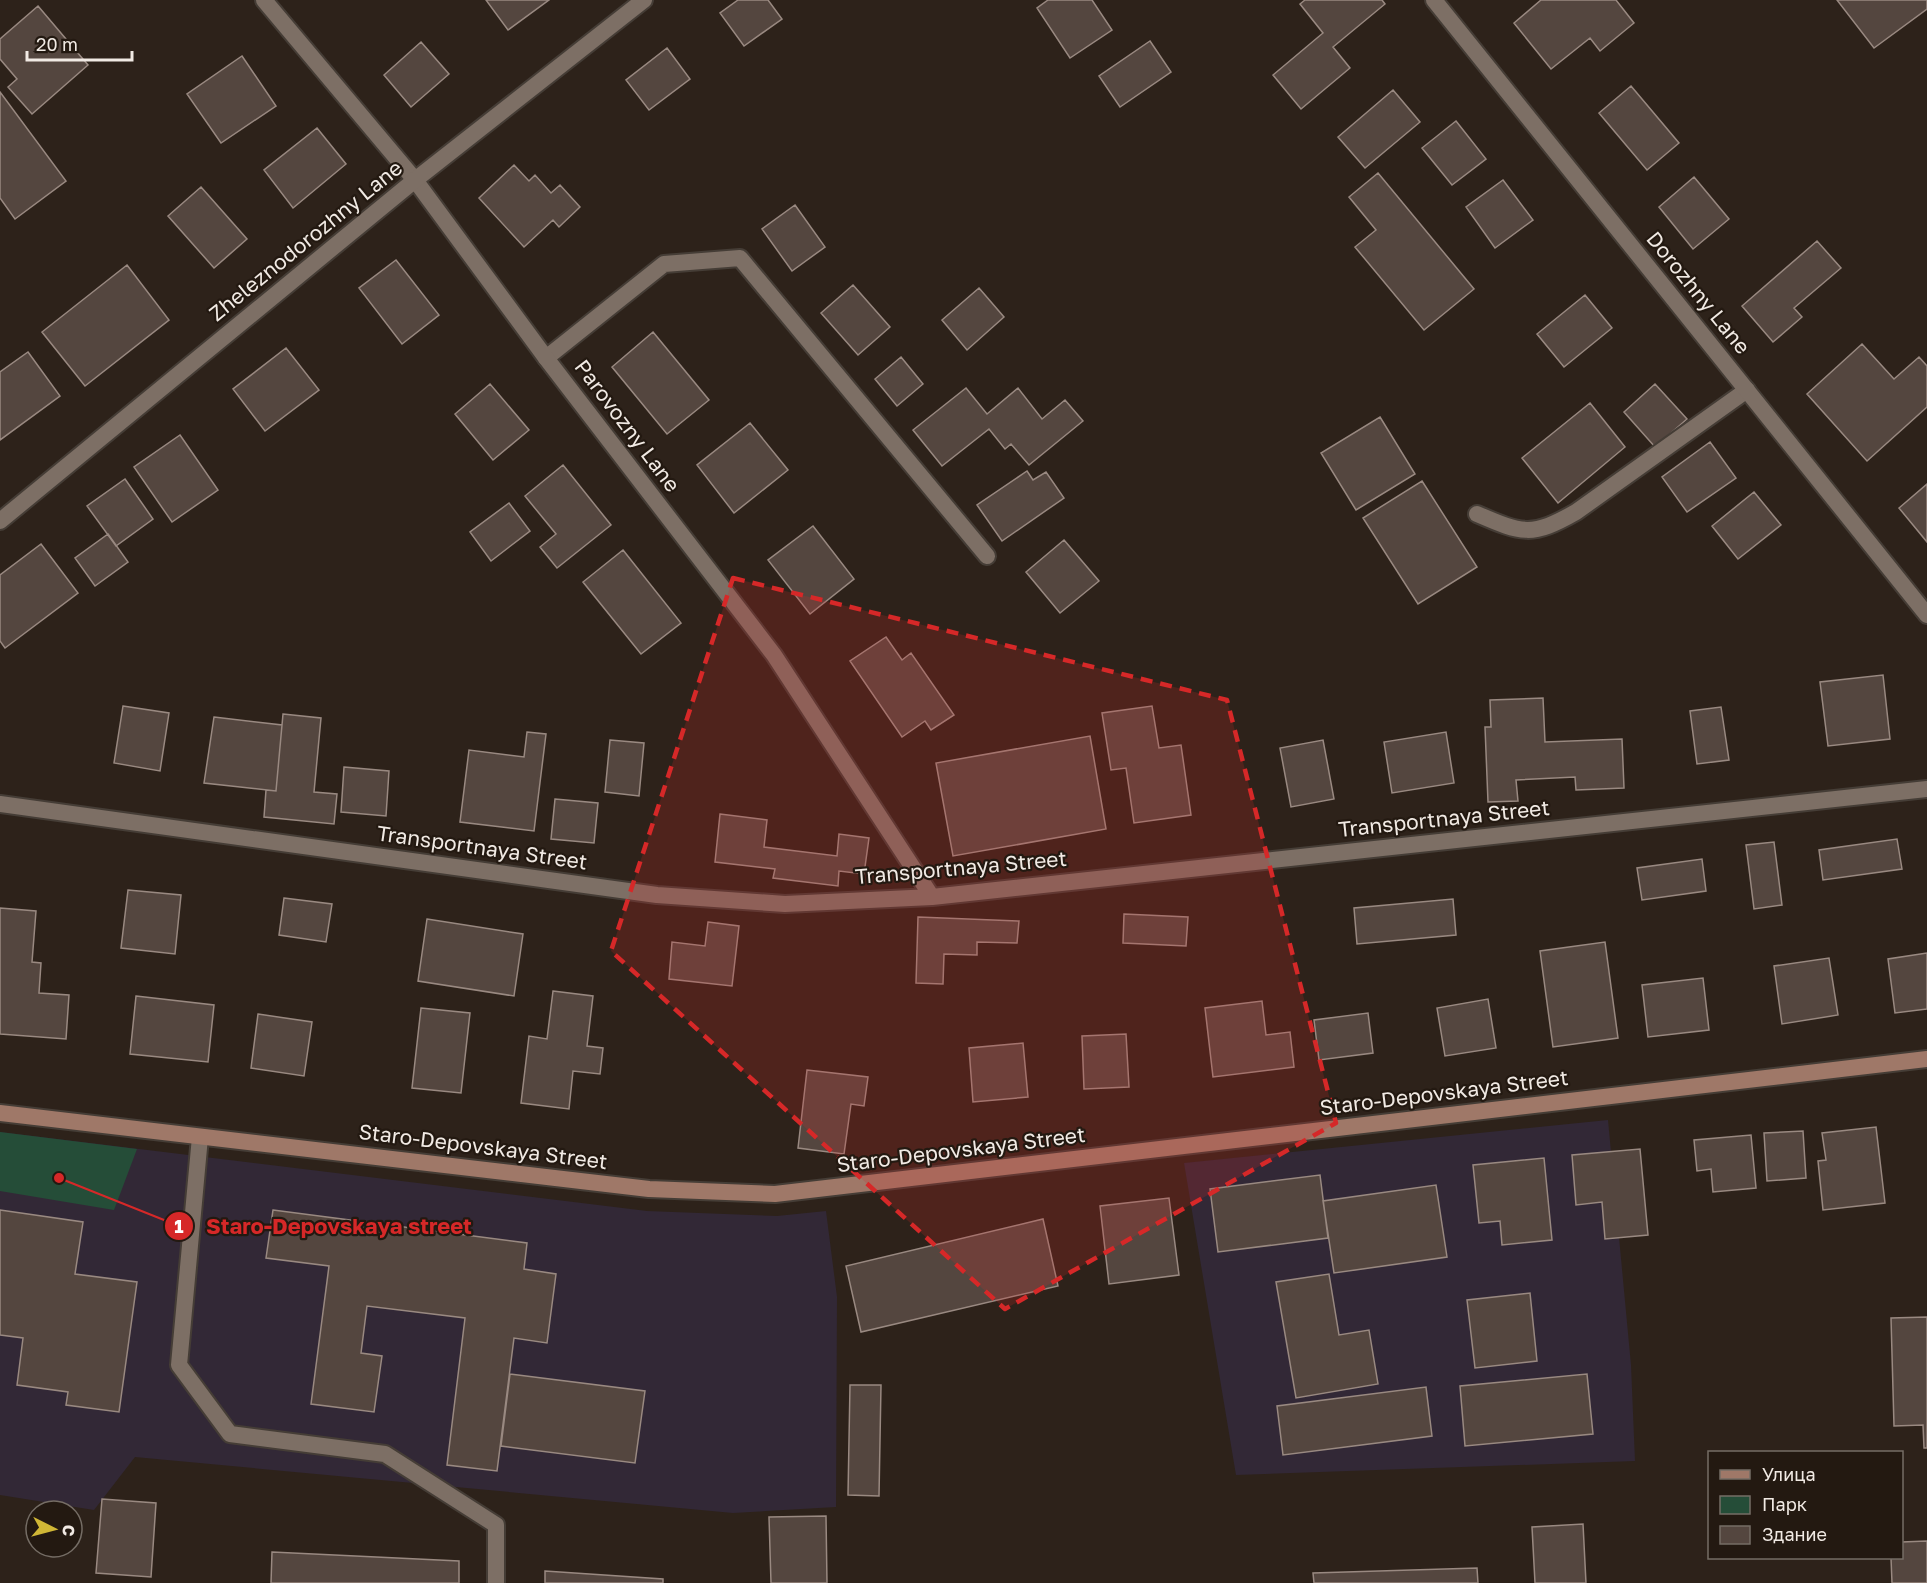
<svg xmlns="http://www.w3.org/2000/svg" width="1927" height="1583" font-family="'Golos Text',sans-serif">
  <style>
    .commercial { fill: #322836 }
    .green { fill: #254d38 }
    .building { fill: #54463f; stroke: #998981; stroke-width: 1.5 }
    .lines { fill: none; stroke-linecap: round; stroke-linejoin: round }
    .service-casing { stroke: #453d36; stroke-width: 20 }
    .minor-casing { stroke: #453d36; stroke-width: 20 }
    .tertiary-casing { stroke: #453d36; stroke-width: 20 }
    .secondary-casing { stroke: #453d36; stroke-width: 20 }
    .service { stroke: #7d6f65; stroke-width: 16 }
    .minor { stroke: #7d6f65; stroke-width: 16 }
    .tertiary { stroke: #7d6f65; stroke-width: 16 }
    .secondary { stroke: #9f7868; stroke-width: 16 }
    .marked { fill: #d62828; fill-opacity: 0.2; stroke: #d62828; stroke-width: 4.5; stroke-dasharray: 12 8; stroke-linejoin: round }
    .labels { text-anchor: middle; stroke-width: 4.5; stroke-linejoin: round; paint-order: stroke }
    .street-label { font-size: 21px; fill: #f1eae4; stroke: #231911 }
    .leader { fill: none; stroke: #d62828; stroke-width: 2 }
    .callout-dot { fill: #d62828; stroke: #231911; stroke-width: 2 }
    .mark-label { font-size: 18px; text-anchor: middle; font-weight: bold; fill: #fff }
    .callout-label { font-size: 22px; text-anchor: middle; font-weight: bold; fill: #d62828; stroke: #231911; stroke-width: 4.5; stroke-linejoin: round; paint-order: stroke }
  </style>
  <rect width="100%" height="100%" fill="#2d221a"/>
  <path class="commercial" d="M 1608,1120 L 1631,1365 L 1635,1461 L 1236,1475 L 1184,1163 Z
    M 0,1132 L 647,1211 L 777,1216 L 826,1211 L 837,1297 L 836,1507 L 733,1513 L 135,1457 L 94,1510 L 0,1495 Z"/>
  <path class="green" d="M 0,1132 L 137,1149 L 114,1210 L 0,1191 Z"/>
  <path class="building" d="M 486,0 L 549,0 L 508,30 Z
    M 738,0 L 768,0 L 782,19 L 744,46 L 720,13 Z
    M 1048,0 L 1092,0 L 1112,30 L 1070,58 L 1037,8 Z
    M 1305,0 L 1382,0 L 1385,4 L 1333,47 L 1350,68 L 1301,109 L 1273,75 L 1323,33 L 1300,4 Z
    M 1541,0 L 1616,0 L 1634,23 L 1600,51 L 1590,38 L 1551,69 L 1514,23 Z
    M 1837,0 L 1927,0 L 1927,9 L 1874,48 Z
    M 38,6 L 88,65 L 32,114 L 8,87 L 17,79 L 0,59 L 0,39 Z
    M 1150,41 L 1171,72 L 1120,107 L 1099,76 Z
    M 421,42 L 449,74 L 411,107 L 384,75 Z
    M 667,48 L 690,79 L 649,110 L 626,80 Z
    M 242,56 L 276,106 L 221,143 L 187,94 Z
    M 1631,86 L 1679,143 L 1647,170 L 1599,113 Z
    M 1393,90 L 1420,122 L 1365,168 L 1338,137 Z
    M 0,92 L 66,181 L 15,219 L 0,198 Z
    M 1456,121 L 1486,159 L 1452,185 L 1422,148 Z
    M 317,128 L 346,164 L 293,208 L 264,170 Z
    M 514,165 L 529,181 L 535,175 L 551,193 L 560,185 L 580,207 L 559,227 L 553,220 L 524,247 L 479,198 Z
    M 1378,173 L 1474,289 L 1424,330 L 1355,247 L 1376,230 L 1349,197 Z
    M 1694,177 L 1729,219 L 1693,249 L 1659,207 Z
    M 1503,180 L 1533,220 L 1495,248 L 1466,207 Z
    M 201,187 L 247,239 L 214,268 L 168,216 Z
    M 795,205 L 825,247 L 792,271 L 762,229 Z
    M 1817,241 L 1841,268 L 1794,308 L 1802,317 L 1773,342 L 1742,306 Z
    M 396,260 L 439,315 L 402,344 L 359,288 Z
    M 127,265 L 169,320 L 85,386 L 42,332 Z
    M 853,285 L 890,327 L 858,355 L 821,313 Z
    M 979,288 L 1004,317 L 967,350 L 942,320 Z
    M 1585,295 L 1612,328 L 1564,367 L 1537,334 Z
    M 653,332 L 709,400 L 667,434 L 612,367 Z
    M 1862,344 L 1894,379 L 1919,357 L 1927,366 L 1927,407 L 1867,461 L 1807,394 Z
    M 286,348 L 319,390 L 265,431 L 233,389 Z
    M 28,352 L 60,396 L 0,440 L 0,372 Z
    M 901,357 L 923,384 L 897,406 L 875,379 Z
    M 490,384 L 529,430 L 493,460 L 455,414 Z
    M 1655,384 L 1687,419 L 1655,447 L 1624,412 Z
    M 966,388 L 987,414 L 1018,388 L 1042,419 L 1065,400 L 1083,421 L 1029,465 L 1011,444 L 1005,449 L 989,429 L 942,466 L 913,430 Z
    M 1590,403 L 1625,447 L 1558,503 L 1522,458 Z
    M 1380,417 L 1415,474 L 1356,510 L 1321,453 Z
    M 750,423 L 788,470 L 734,513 L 697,465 Z
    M 180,435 L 218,490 L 172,522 L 134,467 Z
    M 1710,442 L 1736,478 L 1687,512 L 1662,477 Z
    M 563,465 L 611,525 L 557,568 L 540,547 L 556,534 L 525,496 Z
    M 1027,471 L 1033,480 L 1046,472 L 1064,498 L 1002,541 L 977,505 Z
    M 125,479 L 153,519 L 116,546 L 87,506 Z
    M 1422,481 L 1477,567 L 1418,604 L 1363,518 Z
    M 1927,484 L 1927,542 L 1899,508 Z
    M 1754,492 L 1781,525 L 1738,559 L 1712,526 Z
    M 509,503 L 530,531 L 491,561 L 470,532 Z
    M 813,526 L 854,579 L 810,614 L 768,560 Z
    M 108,534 L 128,562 L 95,586 L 75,558 Z
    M 1064,540 L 1099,581 L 1060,613 L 1026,572 Z
    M 41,544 L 78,593 L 5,648 L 0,641 L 0,575 Z
    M 623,550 L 681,623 L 641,654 L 583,582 Z
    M 886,637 L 902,660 L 911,653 L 954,715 L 931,730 L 925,721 L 902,737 L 850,661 Z
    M 1883,675 L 1890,739 L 1828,746 L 1820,682 Z
    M 1543,698 L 1545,742 L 1622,739 L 1624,788 L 1576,790 L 1575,777 L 1516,780 L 1518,801 L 1488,802 L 1485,727 L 1491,727 L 1490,700 Z
    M 123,706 L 169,713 L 160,771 L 114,763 Z
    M 1152,706 L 1159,748 L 1181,745 L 1191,815 L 1134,823 L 1126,768 L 1111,770 L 1102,713 Z
    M 1721,707 L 1729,760 L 1697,764 L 1690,711 Z
    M 283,714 L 321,718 L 314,792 L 337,794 L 334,824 L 264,817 L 266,790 L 276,791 Z
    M 214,717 L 282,725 L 276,791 L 204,783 Z
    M 527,732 L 546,734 L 534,831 L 460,822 L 469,750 L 524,757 Z
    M 1446,732 L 1454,783 L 1392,793 L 1384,742 Z
    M 1090,736 L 1106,829 L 953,856 L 936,763 Z
    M 610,740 L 644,743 L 639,796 L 605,792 Z
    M 1323,740 L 1334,799 L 1291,807 L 1280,748 Z
    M 344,767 L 389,771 L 386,816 L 341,812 Z
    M 555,799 L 598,803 L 594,843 L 551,839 Z
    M 720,814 L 767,820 L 764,847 L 837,856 L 839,834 L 869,838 L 864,874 L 839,871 L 838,886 L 773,878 L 775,869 L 715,862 Z
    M 1897,839 L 1902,869 L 1823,880 L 1819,850 Z
    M 1774,842 L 1782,905 L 1754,909 L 1746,845 Z
    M 1702,859 L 1706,891 L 1642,900 L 1637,868 Z
    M 128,890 L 181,895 L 175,954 L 121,948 Z
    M 284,898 L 332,904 L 326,942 L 279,935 Z
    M 1453,899 L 1456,935 L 1357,944 L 1354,908 Z
    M 0,908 L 36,911 L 32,962 L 41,963 L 39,993 L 69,995 L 66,1039 L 0,1034 Z
    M 1124,914 L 1188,917 L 1186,946 L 1123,943 Z
    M 918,917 L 1019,921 L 1017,943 L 977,942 L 977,955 L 944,954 L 943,984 L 916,983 Z
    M 427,919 L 523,934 L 514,996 L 418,981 Z
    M 708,922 L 739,926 L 732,986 L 669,979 L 672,942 L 705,946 Z
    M 1605,942 L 1618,1038 L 1553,1047 L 1540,951 Z
    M 1927,953 L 1927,1009 L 1895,1013 L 1888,959 Z
    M 1829,958 L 1838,1015 L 1782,1024 L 1774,966 Z
    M 1703,978 L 1709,1030 L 1648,1037 L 1642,985 Z
    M 553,991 L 593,996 L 587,1046 L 603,1048 L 600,1074 L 573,1071 L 569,1109 L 521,1103 L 529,1036 L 547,1039 Z
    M 136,996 L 214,1005 L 208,1062 L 130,1054 Z
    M 1488,999 L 1496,1048 L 1445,1056 L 1437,1008 Z
    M 1262,1001 L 1266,1035 L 1290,1032 L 1294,1067 L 1213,1077 L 1205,1008 Z
    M 421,1008 L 470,1013 L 461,1093 L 412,1088 Z
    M 1368,1013 L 1373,1053 L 1319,1060 L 1314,1020 Z
    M 258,1014 L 312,1022 L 304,1076 L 251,1068 Z
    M 1126,1034 L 1129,1087 L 1084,1089 L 1082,1036 Z
    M 1023,1043 L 1028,1097 L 973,1102 L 969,1048 Z
    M 807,1070 L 868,1077 L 864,1106 L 851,1104 L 844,1154 L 798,1148 Z
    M 1876,1127 L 1885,1203 L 1823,1210 L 1818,1161 L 1826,1160 L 1822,1133 Z
    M 1803,1131 L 1806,1178 L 1767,1181 L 1764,1133 Z
    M 1751,1135 L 1756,1188 L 1713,1192 L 1711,1169 L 1697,1171 L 1694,1140 Z
    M 1640,1149 L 1648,1235 L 1605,1239 L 1602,1202 L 1576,1205 L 1572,1155 Z
    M 1544,1158 L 1552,1240 L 1502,1245 L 1500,1221 L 1479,1223 L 1473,1165 Z
    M 1320,1175 L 1328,1238 L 1218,1252 L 1210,1189 Z
    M 1436,1185 L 1447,1257 L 1334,1273 L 1323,1201 Z
    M 1169,1198 L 1179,1275 L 1109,1284 L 1100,1206 Z
    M 0,1210 L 83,1222 L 75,1274 L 137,1282 L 119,1412 L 66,1405 L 68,1392 L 17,1385 L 23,1338 L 0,1335 Z
    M 273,1210 L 527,1243 L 524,1269 L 556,1274 L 547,1343 L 514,1338 L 497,1471 L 447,1465 L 465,1318 L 367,1306 L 361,1353 L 382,1356 L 374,1412 L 311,1404 L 329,1266 L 266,1258 Z
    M 1043,1219 L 1058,1286 L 861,1332 L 846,1266 Z
    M 1329,1274 L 1339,1335 L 1369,1330 L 1378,1384 L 1296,1398 L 1276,1282 Z
    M 1530,1293 L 1537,1361 L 1475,1368 L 1467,1300 Z
    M 1927,1317 L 1927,1448 L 1924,1448 L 1923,1425 L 1894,1426 L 1891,1318 Z
    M 510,1374 L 645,1391 L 635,1463 L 501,1446 Z
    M 1587,1374 L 1593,1434 L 1465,1446 L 1460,1386 Z
    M 850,1385 L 881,1385 L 879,1496 L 848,1495 Z
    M 1426,1387 L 1432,1436 L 1283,1455 L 1277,1406 Z
    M 102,1499 L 156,1503 L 151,1577 L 96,1573 Z
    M 826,1516 L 827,1583 L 771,1583 L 769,1517 Z
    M 1583,1524 L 1586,1583 L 1535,1583 L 1532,1527 Z
    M 1927,1541 L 1927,1583 L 1892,1583 L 1891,1558 L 1902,1558 L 1902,1542 Z
    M 272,1552 L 459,1561 L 459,1583 L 271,1583 Z
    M 1477,1568 L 1478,1583 L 1314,1583 L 1313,1573 Z
    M 545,1571 L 663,1579 L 663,1583 L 545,1583 Z"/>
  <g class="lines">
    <defs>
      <path id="service" d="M 546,358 L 664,264 L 740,258 L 987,556
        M 1477,514 C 1523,534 1532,537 1576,512 L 1747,390
        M 200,1137 L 179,1365 L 230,1434 L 385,1454 L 496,1525 L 496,1583"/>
      <path id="minor" d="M 264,0 L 415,180 L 546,358 L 774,655 L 932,897
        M 1434,0 L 1927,615
        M 0,804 L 657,895 L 785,904 L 932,897 L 1927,789"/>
      <path id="tertiary" d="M 0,521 L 415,180 L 644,0"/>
      <path id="secondary" d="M 0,1113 L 649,1189 L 775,1194 L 1927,1059"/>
    </defs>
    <use href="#service" class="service-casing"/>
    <use href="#minor" class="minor-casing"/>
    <use href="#tertiary" class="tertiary-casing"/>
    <use href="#secondary" class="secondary-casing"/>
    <use href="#service" class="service"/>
    <use href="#minor" class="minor"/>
    <use href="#tertiary" class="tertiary"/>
    <use href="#secondary" class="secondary"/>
  </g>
  <path class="marked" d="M 733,578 L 1227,700 L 1336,1123 L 1005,1309 L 611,951 Z"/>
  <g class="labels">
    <g class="street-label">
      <text transform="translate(306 241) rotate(-39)" y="7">Zheleznodorozhny Lane</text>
      <text transform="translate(1698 293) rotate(51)" y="7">Dorozhny Lane</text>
      <text transform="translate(627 426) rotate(53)" y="7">Parovozny Lane</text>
      <text transform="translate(1444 819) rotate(-6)" y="7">Transportnaya Street</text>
      <text transform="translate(482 848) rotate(8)" y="7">Transportnaya Street</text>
      <text transform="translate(961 868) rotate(-5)" y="7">Transportnaya Street</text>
      <text transform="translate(1444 1093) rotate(-7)" y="7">Staro-Depovskaya Street</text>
      <text transform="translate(483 1147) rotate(7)" y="7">Staro-Depovskaya Street</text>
      <text transform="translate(961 1150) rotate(-7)" y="7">Staro-Depovskaya Street</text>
    </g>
  </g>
  <path class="leader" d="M59 1178L179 1226"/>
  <g class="callout-dot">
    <circle cx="59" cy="1178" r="6"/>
    <circle cx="179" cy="1226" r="15"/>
  </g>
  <g class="mark-label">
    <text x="179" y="1233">1</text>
  </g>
  <g class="callout-label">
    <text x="339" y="1234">Staro-Depovskaya street</text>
  </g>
  <rect x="1708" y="1451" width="195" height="108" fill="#231911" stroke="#756d65" stroke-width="1.5"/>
  <rect x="1720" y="1470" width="30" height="9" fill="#9f7868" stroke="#756d65" stroke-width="1.5"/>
  <text x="1762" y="1481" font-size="18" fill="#f1eae4">Улица</text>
  <rect x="1720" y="1496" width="30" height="18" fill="#254d38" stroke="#756d65" stroke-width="1.5"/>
  <text x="1762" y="1511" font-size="18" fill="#f1eae4">Парк</text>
  <rect x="1720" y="1526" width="30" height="18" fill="#54463f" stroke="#756d65" stroke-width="1.5"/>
  <text x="1762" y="1541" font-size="18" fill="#f1eae4">Здание</text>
  <g transform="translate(54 1529) rotate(96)"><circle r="28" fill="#231911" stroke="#756d65" stroke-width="1.5"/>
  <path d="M0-4.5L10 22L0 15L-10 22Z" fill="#d0b736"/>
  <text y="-9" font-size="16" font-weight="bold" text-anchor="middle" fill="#f1eae4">С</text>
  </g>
  <path d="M27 51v9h105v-9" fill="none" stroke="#f1eae4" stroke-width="3"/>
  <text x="36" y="51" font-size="18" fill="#f1eae4" stroke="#231911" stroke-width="4.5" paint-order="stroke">20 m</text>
</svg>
